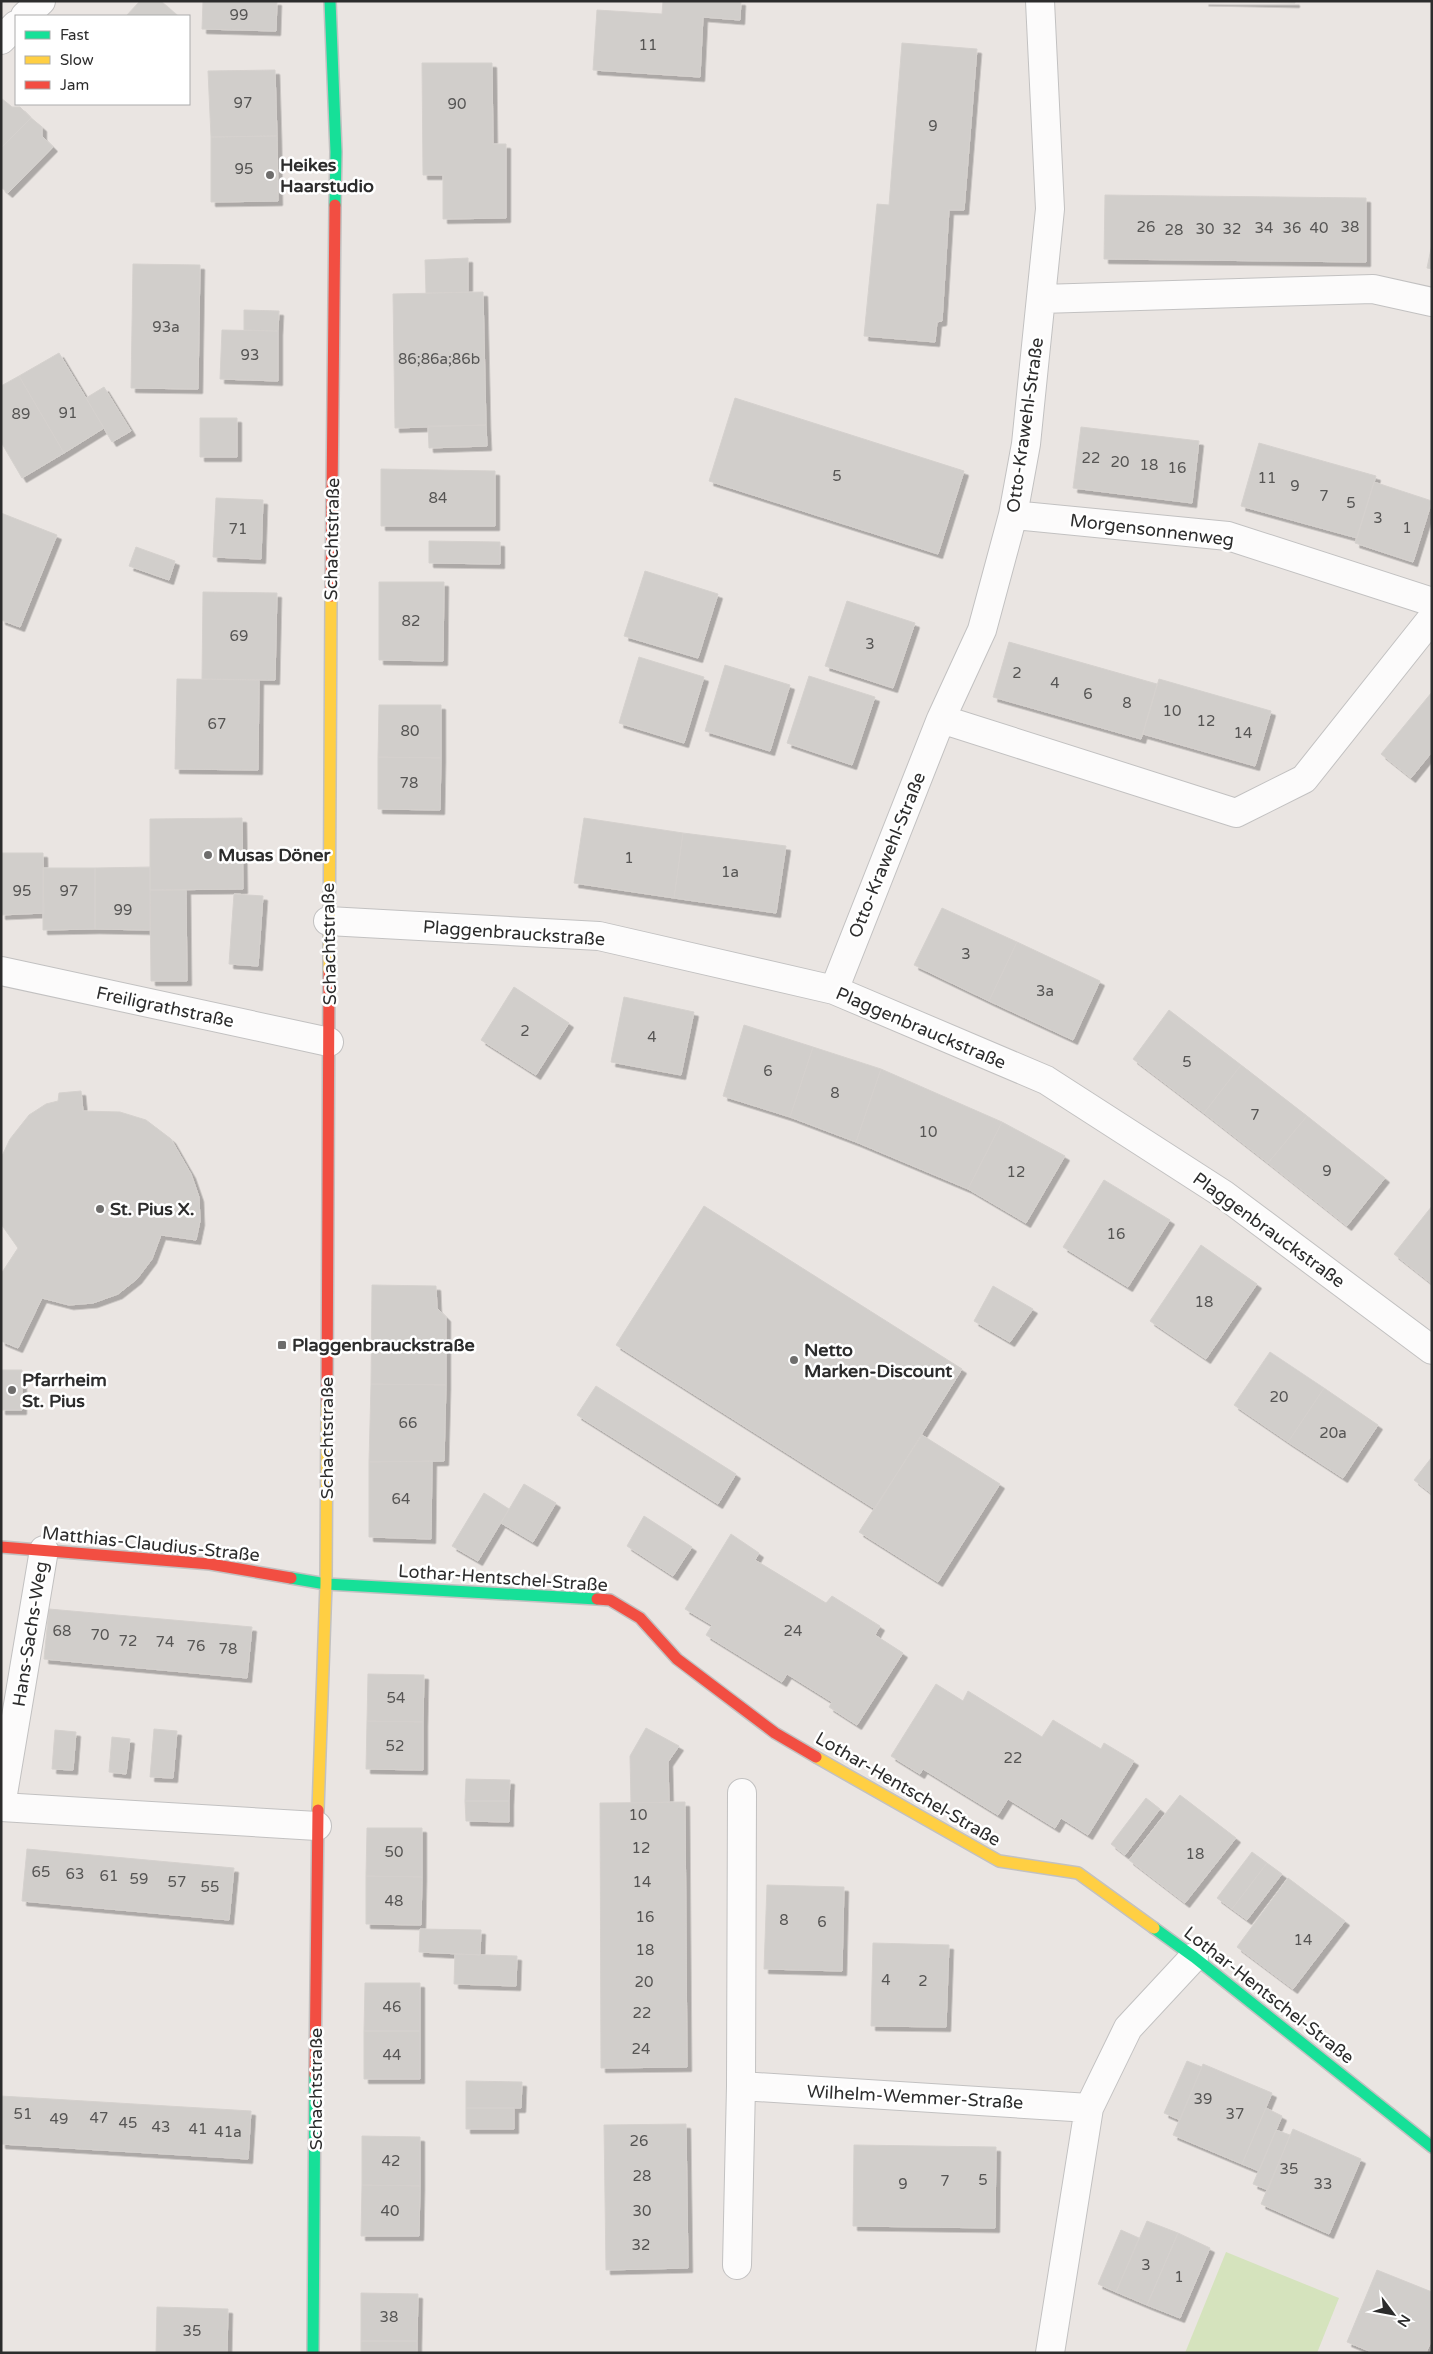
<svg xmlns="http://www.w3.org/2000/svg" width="1433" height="2354" font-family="'Varela Round',sans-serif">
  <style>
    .green { fill: #d5e3bd }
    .building { fill: #d1cecb; stroke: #d5d1ce; filter: url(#shadow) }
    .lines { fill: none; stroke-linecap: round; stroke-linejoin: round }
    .street-casing { stroke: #c2c1c1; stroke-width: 30 }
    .fast-casing { stroke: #c2c1c1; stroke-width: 14 }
    .slow-casing { stroke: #c2c1c1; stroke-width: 14 }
    .jam-casing { stroke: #c2c1c1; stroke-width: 14 }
    .street { stroke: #fcfbfb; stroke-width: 28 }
    .fast { stroke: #16e098; stroke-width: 11 }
    .slow { stroke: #ffcf43; stroke-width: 11 }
    .jam { stroke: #f24e42; stroke-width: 11 }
    .poi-dot { fill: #6e6d6c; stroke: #fff; stroke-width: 2 }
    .labels { text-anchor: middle; stroke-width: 5; stroke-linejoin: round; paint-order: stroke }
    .number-label { font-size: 15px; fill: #565554 }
    .poi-label { font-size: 18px; font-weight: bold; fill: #2c2c2c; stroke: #fff; text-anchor: start }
    .street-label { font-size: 18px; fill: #2c2c2c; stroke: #fff }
  </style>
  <defs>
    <filter id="shadow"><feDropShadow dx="4.5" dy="4.5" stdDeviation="0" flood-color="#0004"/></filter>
  </defs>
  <rect width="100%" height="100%" fill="#eae5e2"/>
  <path class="green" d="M 1226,2252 L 1339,2298 L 1317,2353 L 1185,2353 Z"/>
  <path class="building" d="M 140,1 L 161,1 L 178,16 L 126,16 Z
    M 203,1 L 277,1 L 276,31 L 202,29 Z
    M 663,1 L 741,1 L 740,20 L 703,17 L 700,77 L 593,70 L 597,10 L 662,14 Z
    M 1204,1 L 1295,1 L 1295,3 Z
    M 902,43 L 977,49 L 964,210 L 949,210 L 942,321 L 937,322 L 935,342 L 864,336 L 877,204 L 889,205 Z
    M 422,63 L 492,63 L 493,144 L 506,144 L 506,218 L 443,219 L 443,175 L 423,175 Z
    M 275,70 L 277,136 L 211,137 L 208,71 Z
    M 1,98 L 12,107 L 20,107 L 31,118 L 1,148 Z
    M 31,118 L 42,127 L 42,136 L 53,147 L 8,193 L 1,187 L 1,148 Z
    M 277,136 L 278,201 L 211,202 L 211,137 Z
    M 1105,195 L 1366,198 L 1366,262 L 1104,259 Z
    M 1432,244 L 1432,269 L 1427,268 Z
    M 468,258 L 468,292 L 426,293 L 425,260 Z
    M 133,264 L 200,265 L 198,389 L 131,388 Z
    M 483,292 L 486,425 L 395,428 L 393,294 Z
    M 244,310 L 279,311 L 278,331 L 244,330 Z
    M 222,330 L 278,331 L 278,381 L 220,379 Z
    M 59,353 L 104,428 L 64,453 L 19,376 Z
    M 19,376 L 64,453 L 22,478 L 1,442 L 1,386 Z
    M 104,387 L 131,431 L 112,442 L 86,398 Z
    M 735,398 L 964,471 L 938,554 L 709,481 Z
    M 200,418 L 237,418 L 237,457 L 200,457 Z
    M 486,425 L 487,446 L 429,448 L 428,426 Z
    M 1081,427 L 1199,441 L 1192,503 L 1073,488 Z
    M 1259,443 L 1376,476 L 1357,538 L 1241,506 Z
    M 381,469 L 495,471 L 495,526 L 381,526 Z
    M 1374,482 L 1432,501 L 1413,562 L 1355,543 Z
    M 216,498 L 263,500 L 261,559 L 213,557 Z
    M 1,513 L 57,535 L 20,627 L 1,620 Z
    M 429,541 L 500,542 L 500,564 L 429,563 Z
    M 136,547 L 175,561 L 169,580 L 129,566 Z
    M 645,571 L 718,594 L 698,658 L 624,636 Z
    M 379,582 L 444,582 L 443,661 L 379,660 Z
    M 203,592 L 277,593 L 275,680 L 202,679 Z
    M 847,601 L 915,623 L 893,688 L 825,666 Z
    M 1009,642 L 1157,684 L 1141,739 L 993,697 Z
    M 639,657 L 704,677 L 684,743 L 619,723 Z
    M 725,665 L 790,685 L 770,751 L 705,731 Z
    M 809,676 L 875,697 L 852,765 L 787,743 Z
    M 177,679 L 259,680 L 258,770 L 175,769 Z
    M 1159,679 L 1271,711 L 1255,766 L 1143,734 Z
    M 1432,692 L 1432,752 L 1411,778 L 1381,754 Z
    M 379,705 L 441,705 L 441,758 L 378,757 Z
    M 378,757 L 441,758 L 440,810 L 378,809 Z
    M 242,818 L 243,889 L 150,890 L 150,819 Z
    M 584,818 L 683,833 L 674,898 L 574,883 Z
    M 683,833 L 786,846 L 776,913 L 674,898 Z
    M 1,853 L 43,853 L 44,913 L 1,915 Z
    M 150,867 L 150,930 L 95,929 L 95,868 Z
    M 43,868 L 95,868 L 95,929 L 43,930 Z
    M 150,890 L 186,890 L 187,981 L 151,981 Z
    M 234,894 L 263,896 L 258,966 L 229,964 Z
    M 942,908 L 1017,942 L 989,1001 L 914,965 Z
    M 1017,942 L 1100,981 L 1073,1040 L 989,1001 Z
    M 514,987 L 569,1023 L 536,1075 L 481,1040 Z
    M 624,997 L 694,1012 L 681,1075 L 611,1062 Z
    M 1169,1010 L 1241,1065 L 1204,1113 L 1133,1059 Z
    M 744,1025 L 813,1047 L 790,1117 L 723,1096 Z
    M 813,1047 L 881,1069 L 856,1142 L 790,1117 Z
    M 1241,1065 L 1307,1116 L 1268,1163 L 1204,1113 Z
    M 881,1069 L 1002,1122 L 968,1189 L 856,1142 Z
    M 81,1091 L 83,1111 L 120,1112 L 146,1120 L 171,1139 L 191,1174 L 199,1197 L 200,1221 L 196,1240 L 161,1235 L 152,1259 L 137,1279 L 118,1294 L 93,1303 L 69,1305 L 42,1298 L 18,1348 L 1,1341 L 1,1274 L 18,1248 L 1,1224 L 1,1158 L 10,1139 L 29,1115 L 46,1104 L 58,1101 L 59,1093 Z
    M 1307,1116 L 1385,1178 L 1347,1226 L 1268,1163 Z
    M 1002,1122 L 1065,1156 L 1026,1223 L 968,1189 Z
    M 1104,1180 L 1170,1220 L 1128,1287 L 1063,1247 Z
    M 704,1206 L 962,1369 L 875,1509 L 616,1345 Z
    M 1432,1206 L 1432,1284 L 1394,1254 Z
    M 1201,1245 L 1257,1284 L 1206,1359 L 1150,1321 Z
    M 372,1285 L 436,1286 L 437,1308 L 446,1317 L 446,1385 L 371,1384 Z
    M 993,1286 L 1033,1309 L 1010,1342 L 974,1321 Z
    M 1270,1352 L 1324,1388 L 1288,1442 L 1234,1405 Z
    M 1,1370 L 22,1370 L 22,1410 L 1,1410 Z
    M 371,1384 L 446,1385 L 444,1461 L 369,1462 Z
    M 596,1386 L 736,1474 L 718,1504 L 577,1415 Z
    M 1324,1388 L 1378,1425 L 1343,1478 L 1288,1442 Z
    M 922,1435 L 1000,1484 L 938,1582 L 859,1532 Z
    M 1432,1457 L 1432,1494 L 1414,1480 Z
    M 432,1461 L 431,1539 L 369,1537 L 369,1462 Z
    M 524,1484 L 556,1503 L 533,1542 L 501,1523 Z
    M 484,1493 L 509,1509 L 478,1561 L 452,1546 Z
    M 644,1516 L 692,1547 L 673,1576 L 627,1546 Z
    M 731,1534 L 759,1553 L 755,1560 L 826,1603 L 832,1596 L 880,1626 L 875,1635 L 903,1653 L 857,1725 L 829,1707 L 832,1702 L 787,1674 L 782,1682 L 706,1635 L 712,1625 L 685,1609 Z
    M 49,1609 L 252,1627 L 247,1678 L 44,1659 Z
    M 368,1674 L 424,1675 L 423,1722 L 367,1721 Z
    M 936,1684 L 963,1701 L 968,1691 L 1042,1737 L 1053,1720 L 1101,1749 L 1104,1743 L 1134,1761 L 1088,1835 L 1061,1818 L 1055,1828 L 1008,1799 L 998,1815 L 923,1769 L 920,1774 L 891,1756 Z
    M 367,1721 L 423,1722 L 423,1770 L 366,1769 Z
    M 646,1728 L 679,1746 L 668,1762 L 669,1802 L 631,1803 L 630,1756 Z
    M 154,1729 L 177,1731 L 173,1778 L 150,1777 Z
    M 55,1730 L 76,1732 L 73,1770 L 52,1769 Z
    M 112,1737 L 130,1739 L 126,1774 L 109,1772 Z
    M 466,1779 L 510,1780 L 509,1801 L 465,1801 Z
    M 1180,1795 L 1236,1838 L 1185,1903 L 1129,1860 Z
    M 1146,1798 L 1160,1809 L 1125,1855 L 1111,1844 Z
    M 465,1801 L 509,1801 L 509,1822 L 466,1821 Z
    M 685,1802 L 687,2067 L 601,2068 L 600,1803 Z
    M 367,1828 L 422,1828 L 422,1877 L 366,1876 Z
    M 27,1849 L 234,1868 L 229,1920 L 22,1901 Z
    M 1252,1852 L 1267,1863 L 1232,1909 L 1217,1898 Z
    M 1267,1863 L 1282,1874 L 1247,1920 L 1232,1909 Z
    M 366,1876 L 422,1877 L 421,1925 L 366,1924 Z
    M 1288,1878 L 1345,1921 L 1293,1989 L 1237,1947 Z
    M 767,1885 L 844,1887 L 842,1971 L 764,1969 Z
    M 420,1929 L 481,1930 L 480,1955 L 419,1952 Z
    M 873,1943 L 949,1945 L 946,2027 L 871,2026 Z
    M 455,1954 L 517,1956 L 516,1986 L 454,1984 Z
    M 365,1983 L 420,1983 L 420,2031 L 364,2031 Z
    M 364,2031 L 420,2031 L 420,2079 L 364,2079 Z
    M 1187,2061 L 1202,2067 L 1180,2120 L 1164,2113 Z
    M 1203,2064 L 1272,2093 L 1242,2164 L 1173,2135 Z
    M 466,2081 L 522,2082 L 521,2108 L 466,2108 Z
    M 1,2096 L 251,2111 L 248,2159 L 1,2144 Z
    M 466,2108 L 514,2108 L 514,2129 L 466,2129 Z
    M 1266,2108 L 1282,2116 L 1259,2171 L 1242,2164 Z
    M 686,2124 L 688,2268 L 606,2270 L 604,2125 Z
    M 1293,2129 L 1361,2159 L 1329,2234 L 1261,2204 Z
    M 1276,2130 L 1290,2135 L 1268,2190 L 1253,2184 Z
    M 362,2136 L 420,2137 L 420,2186 L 362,2185 Z
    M 854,2145 L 996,2147 L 995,2228 L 853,2226 Z
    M 362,2185 L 420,2186 L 419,2236 L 361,2236 Z
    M 1147,2221 L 1178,2233 L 1147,2305 L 1116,2292 Z
    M 1121,2230 L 1139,2238 L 1116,2292 L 1098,2284 Z
    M 1178,2233 L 1210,2248 L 1180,2318 L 1147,2305 Z
    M 1377,2270 L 1432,2292 L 1432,2339 L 1426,2353 L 1374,2353 L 1347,2342 Z
    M 361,2293 L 418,2294 L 417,2341 L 361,2341 Z
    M 157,2307 L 228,2309 L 227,2353 L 156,2353 Z
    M 361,2341 L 417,2341 L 417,2353 L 361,2353 Z"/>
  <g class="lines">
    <defs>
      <path id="street" d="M 25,16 L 41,1
        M 1,40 L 16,25
        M 1041,299 L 1373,289 L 1432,302
        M 1013,515 L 1228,536 L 1432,602
        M 941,719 L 1236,813 L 1304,779 L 1432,618
        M 328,921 L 599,936 L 834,990 L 1046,1080 L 1223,1194 L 1432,1350
        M 1,971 L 329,1042
        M 834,990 L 941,719 L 982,630 L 1013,515 L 1026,444 L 1050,209 L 1040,1
        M 1,1806 L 44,1550
        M 1,1807 L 317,1826
        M 741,2086 L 742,1793
        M 737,2265 L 741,2086 L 1089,2108
        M 1050,2353 L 1089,2108 L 1128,2028 L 1194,1957"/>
      <path id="fast" d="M 330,1 L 336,152 L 335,205
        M 291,1578 L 326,1584 L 597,1599
        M 1154,1928 L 1194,1957 L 1432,2147
        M 313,2353 L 315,2075"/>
      <path id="slow" d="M 329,972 L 331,596
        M 816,1757 L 999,1861 L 1078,1873 L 1154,1928
        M 318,1810 L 326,1584 L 327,1404"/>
      <path id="jam" d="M 331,596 L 335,205
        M 327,1404 L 329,972
        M 1,1547 L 210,1564 L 291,1578
        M 597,1599 L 610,1600 L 640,1618 L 677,1659 L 775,1733 L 816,1757
        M 315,2075 L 318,1810"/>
    </defs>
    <use href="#street" class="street-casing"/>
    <use href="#fast" class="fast-casing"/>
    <use href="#slow" class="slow-casing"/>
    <use href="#jam" class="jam-casing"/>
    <use href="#street" class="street"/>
    <use href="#fast" class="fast"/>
    <use href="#slow" class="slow"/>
    <use href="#jam" class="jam"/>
  </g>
  <g class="poi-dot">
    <circle cx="270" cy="175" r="5"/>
    <circle cx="208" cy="855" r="5"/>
    <circle cx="100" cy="1209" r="5"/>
    <rect x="277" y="1340" width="10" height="10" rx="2.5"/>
    <circle cx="794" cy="1360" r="5"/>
    <circle cx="12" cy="1390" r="5"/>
  </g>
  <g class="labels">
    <g class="number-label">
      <text x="239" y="20">99</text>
      <text x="648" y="50">11</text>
      <text x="243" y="108">97</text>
      <text x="457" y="109">90</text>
      <text x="933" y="131">9</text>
      <text x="244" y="174">95</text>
      <text x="1146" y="232">26</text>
      <text x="1350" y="232">38</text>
      <text x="1264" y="233">34</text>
      <text x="1292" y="233">36</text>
      <text x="1319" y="233">40</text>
      <text x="1205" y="234">30</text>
      <text x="1232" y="234">32</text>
      <text x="1174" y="235">28</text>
      <text x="166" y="332">93a</text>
      <text x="250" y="360">93</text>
      <text x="439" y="364">86;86a;86b</text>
      <text x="68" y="418">91</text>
      <text x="21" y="419">89</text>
      <text x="1091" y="463">22</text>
      <text x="1120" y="467">20</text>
      <text x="1149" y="470">18</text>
      <text x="1177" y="473">16</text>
      <text x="837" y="481">5</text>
      <text x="1267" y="483">11</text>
      <text x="1295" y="491">9</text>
      <text x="1324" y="501">7</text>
      <text x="438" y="503">84</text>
      <text x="1351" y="508">5</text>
      <text x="1378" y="523">3</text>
      <text x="1407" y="533">1</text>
      <text x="238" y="534">71</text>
      <text x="411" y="626">82</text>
      <text x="239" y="641">69</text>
      <text x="870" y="649">3</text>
      <text x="1017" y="678">2</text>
      <text x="1055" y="688">4</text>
      <text x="1088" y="699">6</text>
      <text x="1127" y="708">8</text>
      <text x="1172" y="716">10</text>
      <text x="1206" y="726">12</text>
      <text x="217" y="729">67</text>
      <text x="410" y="736">80</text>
      <text x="1243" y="738">14</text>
      <text x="409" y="788">78</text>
      <text x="629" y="863">1</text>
      <text x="730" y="877">1a</text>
      <text x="22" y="896">95</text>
      <text x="69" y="896">97</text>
      <text x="123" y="915">99</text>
      <text x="966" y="959">3</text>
      <text x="1045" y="996">3a</text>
      <text x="525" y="1036">2</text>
      <text x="652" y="1042">4</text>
      <text x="1187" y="1067">5</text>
      <text x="768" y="1076">6</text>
      <text x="835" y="1098">8</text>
      <text x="1255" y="1120">7</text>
      <text x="928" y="1137">10</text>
      <text x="1327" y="1176">9</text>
      <text x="1016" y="1177">12</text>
      <text x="1116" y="1239">16</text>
      <text x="1204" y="1307">18</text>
      <text x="1279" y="1402">20</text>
      <text x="408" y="1428">66</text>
      <text x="1333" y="1438">20a</text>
      <text x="401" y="1504">64</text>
      <text x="62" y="1636">68</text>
      <text x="793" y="1636">24</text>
      <text x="100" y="1640">70</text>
      <text x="128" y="1646">72</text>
      <text x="165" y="1647">74</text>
      <text x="196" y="1651">76</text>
      <text x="228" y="1654">78</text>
      <text x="396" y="1703">54</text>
      <text x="395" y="1751">52</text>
      <text x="1013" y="1763">22</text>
      <text x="638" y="1820">10</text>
      <text x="641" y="1853">12</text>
      <text x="394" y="1857">50</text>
      <text x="1195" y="1859">18</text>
      <text x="41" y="1877">65</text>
      <text x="75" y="1879">63</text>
      <text x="109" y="1881">61</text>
      <text x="139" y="1884">59</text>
      <text x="177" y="1887">57</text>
      <text x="642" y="1887">14</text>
      <text x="210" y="1892">55</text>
      <text x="394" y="1906">48</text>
      <text x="645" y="1922">16</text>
      <text x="784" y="1925">8</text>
      <text x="822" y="1927">6</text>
      <text x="1303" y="1945">14</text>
      <text x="645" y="1955">18</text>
      <text x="886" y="1985">4</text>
      <text x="923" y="1986">2</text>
      <text x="644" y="1987">20</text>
      <text x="392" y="2012">46</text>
      <text x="642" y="2018">22</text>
      <text x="641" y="2054">24</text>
      <text x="392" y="2060">44</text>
      <text x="1203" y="2104">39</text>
      <text x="23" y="2119">51</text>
      <text x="1235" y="2119">37</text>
      <text x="99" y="2123">47</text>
      <text x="59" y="2124">49</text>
      <text x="128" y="2128">45</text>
      <text x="161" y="2132">43</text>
      <text x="198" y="2134">41</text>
      <text x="228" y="2137">41a</text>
      <text x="639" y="2146">26</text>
      <text x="391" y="2166">42</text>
      <text x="1289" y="2174">35</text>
      <text x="642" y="2181">28</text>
      <text x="983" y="2185">5</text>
      <text x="945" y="2186">7</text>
      <text x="903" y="2189">9</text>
      <text x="1323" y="2189">33</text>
      <text x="390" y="2216">40</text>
      <text x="642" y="2216">30</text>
      <text x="641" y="2250">32</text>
      <text x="1146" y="2270">3</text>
      <text x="1179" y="2282">1</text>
      <text x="389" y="2322">38</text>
      <text x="192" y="2336">35</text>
    </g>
    <g class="poi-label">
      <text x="280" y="171">Heikes<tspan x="280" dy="21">Haarstudio</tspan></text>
      <text x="218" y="861">Musas Döner</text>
      <text x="110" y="1215">St. Pius X.</text>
      <text x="292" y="1351">Plaggenbrauckstraße</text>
      <text x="804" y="1356">Netto<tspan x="804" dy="21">Marken-Discount</tspan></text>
      <text x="22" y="1386">Pfarrheim<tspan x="22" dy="21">St. Pius</tspan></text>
    </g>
    <g class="street-label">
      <text transform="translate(1025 425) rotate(-82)" y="6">Otto-Krawehl-Straße</text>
      <text transform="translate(1152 530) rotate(7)" y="6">Morgensonnenweg</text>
      <text transform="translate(332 539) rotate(-89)" y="6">Schachtstraße</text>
      <text transform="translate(887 855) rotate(-68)" y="6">Otto-Krawehl-Straße</text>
      <text transform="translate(514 933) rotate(4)" y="6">Plaggenbrauckstraße</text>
      <text transform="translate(329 944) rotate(-91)" y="6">Schachtstraße</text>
      <text transform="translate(165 1007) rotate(12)" y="6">Freiligrathstraße</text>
      <text transform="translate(921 1028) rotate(23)" y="6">Plaggenbrauckstraße</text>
      <text transform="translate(1269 1230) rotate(36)" y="6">Plaggenbrauckstraße</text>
      <text transform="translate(327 1438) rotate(-90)" y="6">Schachtstraße</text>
      <text transform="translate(151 1544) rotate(6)" y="6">Matthias-Claudius-Straße</text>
      <text transform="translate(503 1578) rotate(4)" y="6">Lothar-Hentschel-Straße</text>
      <text transform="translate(30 1634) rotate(-81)" y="6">Hans-Sachs-Weg</text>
      <text transform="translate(908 1789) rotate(30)" y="6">Lothar-Hentschel-Straße</text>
      <text transform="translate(1269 1995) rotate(38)" y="6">Lothar-Hentschel-Straße</text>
      <text transform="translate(316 2089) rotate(-90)" y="6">Schachtstraße</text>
      <text transform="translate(915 2097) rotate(3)" y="6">Wilhelm-Wemmer-Straße</text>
    </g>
  </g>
  <rect width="1433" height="2354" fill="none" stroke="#2c2c2c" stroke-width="5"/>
  <rect x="15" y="15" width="175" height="90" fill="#ffffff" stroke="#ababab"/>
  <rect x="25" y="31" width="25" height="8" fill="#16e098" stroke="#ababab"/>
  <text x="60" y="40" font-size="15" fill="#2c2c2c">Fast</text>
  <rect x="25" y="56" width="25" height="8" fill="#ffcf43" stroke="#ababab"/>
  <text x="60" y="65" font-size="15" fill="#2c2c2c">Slow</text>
  <rect x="25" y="81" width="25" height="8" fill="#f24e42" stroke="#ababab"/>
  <text x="60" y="90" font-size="15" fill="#2c2c2c">Jam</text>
  <g transform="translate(1393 2314) rotate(122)" stroke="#ffffff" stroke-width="4" paint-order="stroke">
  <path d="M0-4L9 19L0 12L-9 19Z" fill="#2c2c2c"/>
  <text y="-8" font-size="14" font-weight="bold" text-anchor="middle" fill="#2c2c2c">N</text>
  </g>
</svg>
